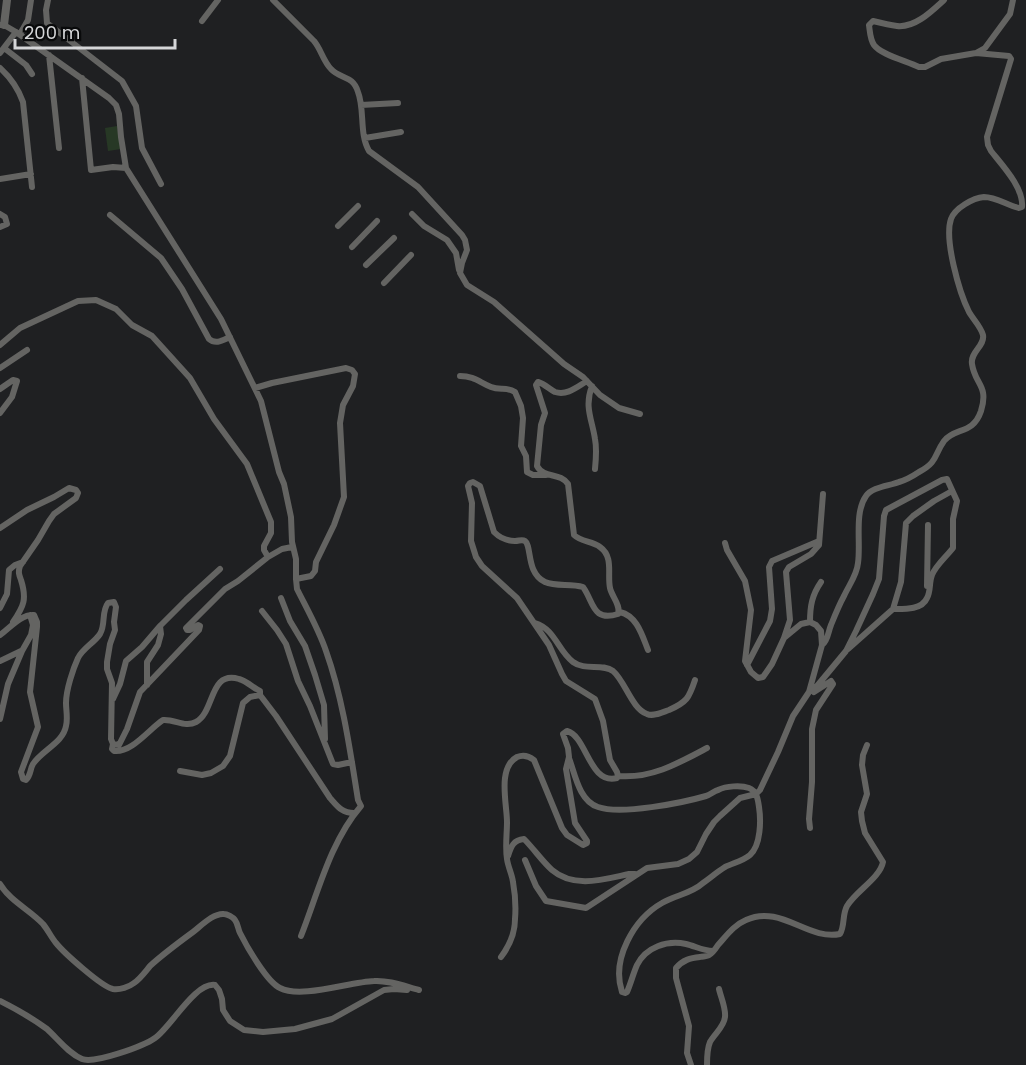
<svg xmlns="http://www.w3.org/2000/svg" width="1026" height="1065" font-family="Poppins,sans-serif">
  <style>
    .green { fill: #273825 }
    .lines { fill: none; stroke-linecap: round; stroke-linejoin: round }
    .minor { stroke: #646462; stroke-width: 6 }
    .tertiary { stroke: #646462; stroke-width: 8 }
  </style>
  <rect width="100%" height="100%" fill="#1f2022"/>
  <path class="green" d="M 117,126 L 121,149 L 108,151 L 105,128 Z"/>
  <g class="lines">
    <path class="minor" d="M 48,0 L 46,10 L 47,23 L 122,81 L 136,106 L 142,148 L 161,184
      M 273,0 L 314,41 C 321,49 323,61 331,69 C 340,79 353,75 358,92 C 365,110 359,134 369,151 L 418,187 L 462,235 L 465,240 L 467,250 L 462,263 L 460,273 L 467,285 L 494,302 L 564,364 L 583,377 L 600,395 L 619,408 L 640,414
      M 944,0 C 932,11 915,28 897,26 C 889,25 881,23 873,21 L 869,25 C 870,32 870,39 874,45 C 881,55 907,61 919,67 L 925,67 L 941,59 L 976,53 L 985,48 L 1010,14 L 1013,0
      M 202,21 L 218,0
      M 0,25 L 4,25 L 16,32 L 109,98 L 116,105 L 119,114 L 121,137 L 126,168 L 221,319 L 261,401 L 279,472 L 284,484 L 291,517 L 292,542 L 296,559 L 296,579 L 297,589 C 307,609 319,630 326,651 C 343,699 350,750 358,800 L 361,806 C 330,842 318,893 301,936
      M 20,34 L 28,20 L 31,0
      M 4,48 L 26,65 L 32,74
      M 0,53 L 16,32
      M 49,55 L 59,148
      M 0,68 C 11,78 18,88 23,102 L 32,187
      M 82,78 L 91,170 L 113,167 L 126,168
      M 361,105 L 398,103
      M 365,138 L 401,132
      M 0,179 L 31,174
      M 0,214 L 5,217 L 7,224 L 0,227
      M 412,214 L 424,226 L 447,240 L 456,253 L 459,270
      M 110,215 L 161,258 L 182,289 L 209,339 C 216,345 223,340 230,337
      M 338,226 L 358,206
      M 352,247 L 377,221
      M 366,265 L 394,238
      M 384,283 L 411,255
      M 0,345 L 20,328 L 78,301 L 96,300 L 116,309 L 132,325 L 152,336 L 190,378 L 214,419 L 247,464 L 271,522 L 271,533 L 264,546 L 264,550 L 268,557
      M 0,368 L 27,350
      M 460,376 C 474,376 479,382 491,387 C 500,391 506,386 515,392 L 521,406 L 523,418 L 521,446 L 526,456 L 527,472 L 533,475 L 546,475
      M 592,386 C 584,407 592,419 595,439 C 597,449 596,459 595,469
      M 255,388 L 272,383 L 346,368 L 352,370 L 355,374 L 353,386 L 343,405 L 340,423 L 344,497 L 334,525 L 316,562 L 315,571 L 311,576 L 296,579
      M 0,389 L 13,380 L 17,381 L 12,397 L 0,413
      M 0,528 L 27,510 L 54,497 L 69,488 L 76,490 L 78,493 L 76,498 L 54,514 L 49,521 L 38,540 L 20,566 C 18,572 19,575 21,580 C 27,599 24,606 13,622
      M 927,586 L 928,525
      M 281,598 L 290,621 L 305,646 L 315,675 L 324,705 L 325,739
      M 0,608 L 7,594 L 9,570 L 15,565 L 23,562
      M 262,611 L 277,630 L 286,644 L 298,681 L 310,706 L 333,764 L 338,765 L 352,762
      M 620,612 C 637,616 642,635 648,650
      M 810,622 C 810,606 812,595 821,582
      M 535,623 C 555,629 558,651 573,662 C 585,671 602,663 613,671 C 625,681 632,709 647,714 C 653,717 663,712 669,710 C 687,702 689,698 695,680
      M 0,635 C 10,628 21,614 34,615 L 37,622 L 37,627 L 30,692 L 38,727 L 21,772 L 23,779 L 26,780 C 31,775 30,769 33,764 C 42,750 63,743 66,726 C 68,719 66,710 66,703 C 66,690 73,669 78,658 C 83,648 94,643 100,634 C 106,624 101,612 108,603 L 114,602 L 116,607 L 114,622 L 115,630 L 110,644 L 107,662 L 107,669 L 112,683 L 111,739 L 113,744 L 119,745 L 127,729 L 140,692 L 199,630 L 200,626 L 198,625 L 190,630 L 187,630 L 186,628 L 225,589 L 238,581 L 268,557 L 282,549 L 292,547
      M 784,638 L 790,620 L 786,572 L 789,567 L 811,554 L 819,545 L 823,494
      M 822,645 C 828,641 828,632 831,625 C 835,615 839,605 844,596 C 849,585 857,575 858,563 C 861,543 854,513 866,496 C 872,487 889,486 899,482 C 906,480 913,476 919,472 C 938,462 934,455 944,441 C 955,427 973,435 981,411 C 989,385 975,385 972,364 C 970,352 985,346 983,335 C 981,327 973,319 969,312 C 959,292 944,239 951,219 C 955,208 973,198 984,197 C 996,197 1007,205 1019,208 L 1022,207 C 1024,188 1002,165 991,151 L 988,145 L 987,137 L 1011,59 L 1009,56 L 976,53
      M 848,649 L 893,609 L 901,582 L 906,523 L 913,516 L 934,501 L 952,491
      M 0,661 L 21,651
      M 747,665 L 770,621 L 772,609 L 769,567 L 772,561 L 819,541
      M 147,685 L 147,662 L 158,645 L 161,634 L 160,626 L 186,600 L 220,569
      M 809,692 L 817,686 L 846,651 L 856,631 L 873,594 L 879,579 L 884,516 L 886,510 L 942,480 L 947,479 L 957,501 L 953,519 L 953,548 C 946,557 936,565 932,575 C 929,582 931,591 927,598 C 922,610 904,609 893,609
      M 260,695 L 276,716 L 330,798 C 338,807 342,813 354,813
      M 113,699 L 120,684 L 126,661 L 142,647 L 160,626
      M 0,719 L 8,684 L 22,651 L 31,635 L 33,625 L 30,615
      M 113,744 L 112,749 L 114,751 C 132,753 149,729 163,720 C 175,719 185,728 196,722 C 215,712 209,670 239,679 C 247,681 253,688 260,691 L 260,695 L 250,697 L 243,703 L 230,756 L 223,766 L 211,773 L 202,775 L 180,771
      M 569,758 C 575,774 579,801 598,807 C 621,815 682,803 706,796 C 710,795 714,791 718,790 C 726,786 741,785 749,788 C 757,791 758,800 759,807 C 761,820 761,845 750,855 C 743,861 733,863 725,867 C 717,872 710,878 703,883 C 691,894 675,895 662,903 C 634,919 611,959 622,992 L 625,993 L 627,992 C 631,983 633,974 637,965 C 646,947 667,940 686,944 C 695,946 703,951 713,951
      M 618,776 C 651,779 679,763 707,748
      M 810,828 L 809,819 L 812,782 L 812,729 L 816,710 L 833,684 L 831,681 L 814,692
      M 508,856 C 511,847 513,840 524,839 C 534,849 542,861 552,870 C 574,889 605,879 629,874 L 635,874
      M 525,860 L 536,886 L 546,901 L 586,908 L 647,868 L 678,864 L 689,859 L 697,852 L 706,834 L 714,822 L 720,816 L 740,798 L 756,794 L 760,790 L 778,752 L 793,716 L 809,692 L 822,645 L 821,631 L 816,625 L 810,622 L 801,624 L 784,638 L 772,664 L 763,677 L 758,678 L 751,672 L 745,661 L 751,610 L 745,581 L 727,550 L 725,543
      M 0,884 C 10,901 30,910 43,924 C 48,930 51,937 56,943 C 64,953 102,987 113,989 C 120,990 129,987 134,983 C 140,979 145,972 150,966 C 163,954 178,943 193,932 C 201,926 213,913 224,914 C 227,914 233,917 235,920 C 238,924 238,929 240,933 C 247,947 267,982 280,988 C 301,999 349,982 374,981 C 389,980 404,986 419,990
      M 501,957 C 510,945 515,933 515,919 C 516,907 515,893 513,882 C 512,874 508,867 507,859 C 505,847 507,834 507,822 C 507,804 497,768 517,757 C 524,754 529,756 534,760 L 562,828 L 567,835 L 583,845 L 587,843 L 587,841 L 575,823 L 566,769 L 569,757 L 568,748 L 563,734 L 567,731 C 587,736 589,785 617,778 L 618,776 L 617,772 L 610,760 L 603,721 L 595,699 L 566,681 L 562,674 L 549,645 L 517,598 L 482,566 L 476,557 L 471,541 L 472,503 L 468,486 L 470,483 L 473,482 L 480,486 L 494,532 C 500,538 507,541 515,541 C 519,541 522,539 525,541 C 532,546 526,573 545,582 C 556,587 571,583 583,587 C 594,602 592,622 618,614 C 621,605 612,597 610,588 C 607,574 614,557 600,547 C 592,541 581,542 574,535 L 568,484 C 560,472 544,479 537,466 L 541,425 L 545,413 L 536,385 L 538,382 C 545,384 549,389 555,392 C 567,396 577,387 587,381
      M 0,1001 C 16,1009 32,1018 47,1029 C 58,1039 68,1053 82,1059 C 94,1064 144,1046 155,1038 C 171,1027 195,982 215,985 L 219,990 L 222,999 L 223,1010 L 230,1021 L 244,1030 L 263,1032 L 295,1029 L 332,1019 L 384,990 L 394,989 L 407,990
      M 691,1065 L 687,1053 L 689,1026 L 676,978 L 676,968 C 683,960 690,958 700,957 C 703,956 707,957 709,955 C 713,953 716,948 718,945 C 727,935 734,925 746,920 C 781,904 808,941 840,934 C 845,926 842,915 847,906 C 856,891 880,878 883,862 L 865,833 L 862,821 L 861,812 L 867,794 L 862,765 L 863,755 L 867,745
      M 707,1065 C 707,1057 707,1049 710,1042 C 715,1033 724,1027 725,1017 C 726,1008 721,998 719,989"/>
    <path class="tertiary" d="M 4,25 L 7,0"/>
  </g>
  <path d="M15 39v9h160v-9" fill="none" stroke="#d5d6d8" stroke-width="3"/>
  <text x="24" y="39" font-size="18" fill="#d5d6d8" stroke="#090a0b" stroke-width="4.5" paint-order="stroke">200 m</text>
</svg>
